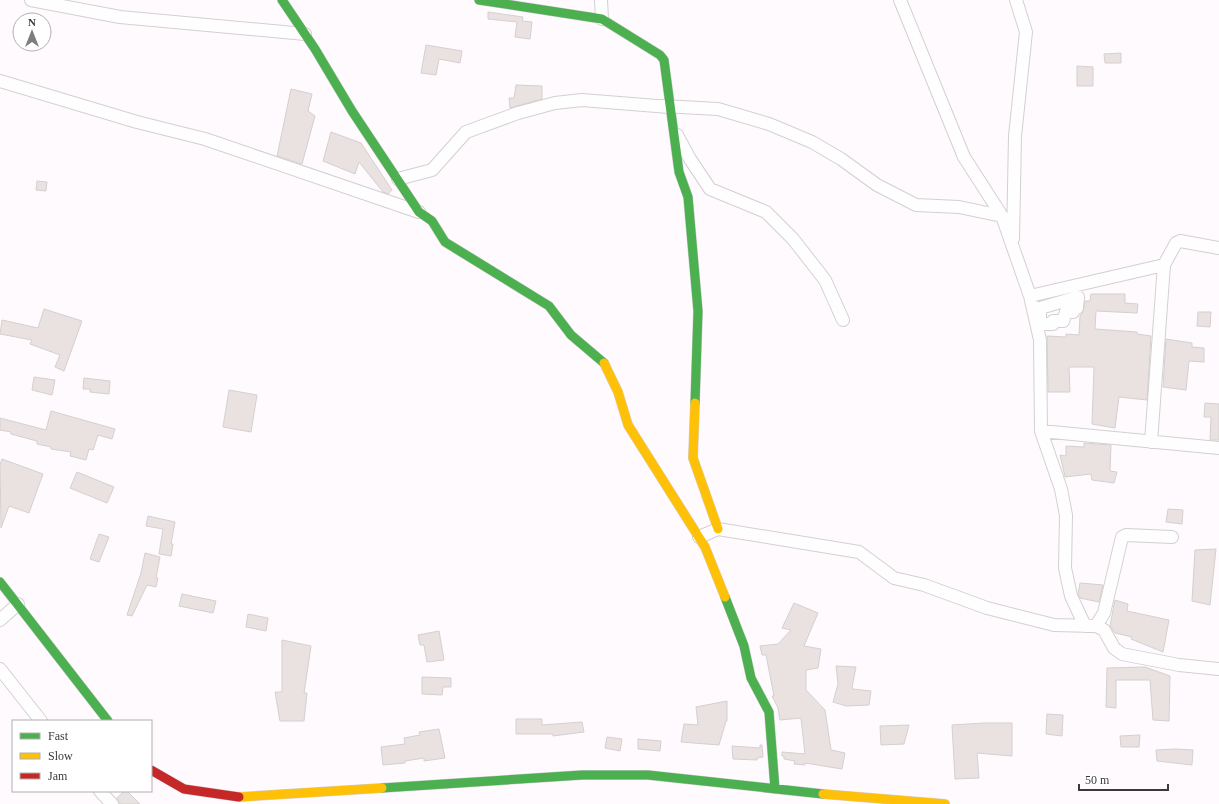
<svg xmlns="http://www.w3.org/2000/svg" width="1219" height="804" font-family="Georgia,serif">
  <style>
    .building { fill: #eae2e1; stroke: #d4d0d1 }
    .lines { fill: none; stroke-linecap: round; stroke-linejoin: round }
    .street-casing { stroke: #d3d0d2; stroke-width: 14 }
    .fast-casing { stroke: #d3d0d2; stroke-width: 10 }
    .slow-casing { stroke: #d3d0d2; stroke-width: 10 }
    .jam-casing { stroke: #d3d0d2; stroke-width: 10 }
    .street { stroke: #fffeff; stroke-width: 12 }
    .fast { stroke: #4caf50; stroke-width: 9 }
    .slow { stroke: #ffc107; stroke-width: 9 }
    .jam { stroke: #c62828; stroke-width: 9 }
  </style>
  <rect width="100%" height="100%" fill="#fefafd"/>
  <path class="building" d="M 488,12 L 523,17 L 522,21 L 532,22 L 530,39 L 515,37 L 517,22 L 488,19 Z
    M 426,45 L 462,51 L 460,63 L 439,59 L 436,75 L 421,73 Z
    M 1121,53 L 1121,63 L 1105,63 L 1104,54 Z
    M 1077,66 L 1093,67 L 1093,86 L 1077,86 Z
    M 516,85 L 542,86 L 542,99 L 510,108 L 509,98 L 514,98 Z
    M 291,89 L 312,94 L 308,111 L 315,116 L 302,164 L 277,156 Z
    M 331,132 L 361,143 L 392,190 L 388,194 L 383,192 L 359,162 L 355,174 L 323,161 Z
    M 37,181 L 47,182 L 46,191 L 36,190 Z
    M 1091,294 L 1125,294 L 1125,303 L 1138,304 L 1137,313 L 1096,311 L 1095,329 L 1137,332 L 1137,334 L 1151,336 L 1147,400 L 1119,397 L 1115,428 L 1092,424 L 1094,367 L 1069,367 L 1070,392 L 1048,392 L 1047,336 L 1066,337 L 1066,334 L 1079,335 L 1080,316 L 1083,312 L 1085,301 L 1090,301 Z
    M 44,309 L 82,321 L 64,371 L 55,367 L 60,355 L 30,344 L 32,340 L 0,334 L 2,320 L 38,328 Z
    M 1198,312 L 1211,312 L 1210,327 L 1197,326 Z
    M 1166,339 L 1192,343 L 1192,347 L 1204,348 L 1204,362 L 1189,361 L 1186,390 L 1163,387 Z
    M 34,377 L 55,380 L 52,395 L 32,390 Z
    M 84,378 L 110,381 L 109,394 L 90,392 L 90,389 L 83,389 Z
    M 229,390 L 257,395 L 251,432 L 223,427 Z
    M 1205,403 L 1219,404 L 1219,440 L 1210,440 L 1211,417 L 1204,417 Z
    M 51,411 L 115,429 L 112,439 L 98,435 L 93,450 L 89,449 L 86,460 L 70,456 L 71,452 L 51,449 L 51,447 L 37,444 L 37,441 L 11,434 L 11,432 L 0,430 L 0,418 L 46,430 Z
    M 1084,443 L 1111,445 L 1110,471 L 1117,472 L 1114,483 L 1092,480 L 1091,474 L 1065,477 L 1060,455 L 1066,456 L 1066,446 L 1084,447 Z
    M 2,459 L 43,474 L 29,513 L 9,506 L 1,528 L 0,465 Z
    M 77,472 L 114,487 L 107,503 L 70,488 Z
    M 1168,509 L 1183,510 L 1182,524 L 1166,522 Z
    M 148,516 L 175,522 L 171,544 L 173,544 L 171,556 L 159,554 L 163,529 L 146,526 Z
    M 99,534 L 109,537 L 99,562 L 90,559 Z
    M 1216,549 L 1210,605 L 1192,601 L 1195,550 Z
    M 145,553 L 160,557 L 156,578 L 158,578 L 156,587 L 147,585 L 132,616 L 127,615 L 141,573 Z
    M 1080,583 L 1103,585 L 1099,602 L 1080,598 L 1078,594 Z
    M 182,594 L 216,601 L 213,613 L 179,606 Z
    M 1115,600 L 1128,604 L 1127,611 L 1169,620 L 1163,652 L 1131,639 L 1132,637 L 1115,633 L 1110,626 Z
    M 794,603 L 818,613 L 804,646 L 821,649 L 818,668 L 806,670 L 806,690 L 825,710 L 831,750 L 845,753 L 842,769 L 805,763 L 805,765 L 794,764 L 795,761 L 784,759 L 784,756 L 782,756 L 782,752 L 805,754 L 801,718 L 780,720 L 778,708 L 772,696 L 774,696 L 766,655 L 762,655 L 760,646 L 778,644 L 791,630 L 782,628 Z
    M 248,614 L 268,618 L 266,631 L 246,627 Z
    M 439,631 L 444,660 L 427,662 L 424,645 L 420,645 L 418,635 Z
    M 282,640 L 311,646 L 304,693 L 307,693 L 304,721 L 280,721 L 275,692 L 282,692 Z
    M 836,666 L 856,667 L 852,687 L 853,689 L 871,691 L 869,705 L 846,706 L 833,702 L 838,684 Z
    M 1145,667 L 1170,676 L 1169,721 L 1153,720 L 1150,680 L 1116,680 L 1116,708 L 1106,707 L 1107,668 Z
    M 422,677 L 451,678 L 451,687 L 443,687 L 442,695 L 422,694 Z
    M 727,701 L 727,721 L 726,721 L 719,745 L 681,742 L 684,724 L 698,725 L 696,707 Z
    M 1047,714 L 1063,715 L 1062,736 L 1046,734 Z
    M 516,719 L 542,719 L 542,725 L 582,722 L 584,732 L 553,736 L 553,734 L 516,734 Z
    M 984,723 L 1012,723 L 1012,756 L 977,753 L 979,778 L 955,779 L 952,725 Z
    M 909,725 L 904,744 L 881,745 L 880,726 Z
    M 439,729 L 445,758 L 424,761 L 424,758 L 405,761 L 405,763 L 383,765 L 381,747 L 405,744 L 404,738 L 420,735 L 419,732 Z
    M 1140,735 L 1139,747 L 1121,747 L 1120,736 Z
    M 607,737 L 622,739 L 620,751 L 605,748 Z
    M 638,739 L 661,741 L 660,751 L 638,749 Z
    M 760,745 L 762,745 L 763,757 L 757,758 L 757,760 L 733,759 L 732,746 L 760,748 Z
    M 1175,749 L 1193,750 L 1192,765 L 1157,761 L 1156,750 Z
    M 124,791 L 127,791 L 140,804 L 120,804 L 117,798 Z"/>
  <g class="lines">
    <defs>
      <path id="street" d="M 31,0 L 120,17 L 305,34
        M 601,0 L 602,19
        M 900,0 L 964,157 L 1002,216 L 1030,296 L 1040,340 L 1041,431 L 1061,489 L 1066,515 L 1065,568 L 1071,596 L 1085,626
        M 0,81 L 137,122 L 205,139 L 419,212
        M 663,106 L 718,109 L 769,124 L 812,142 L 841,159 L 877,185 L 916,205 L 959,207 L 1002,216
        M 677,135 L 690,159 L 710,189 L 766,212 L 793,239 L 825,280 L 843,320
        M 398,179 L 432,170 L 466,132 L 518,113 L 555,103 L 582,100 L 669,107
        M 1013,239 L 1015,136 L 1026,32 L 1016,0
        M 1030,296 L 1164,265
        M 1078,297 L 1077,308 L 1073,308 L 1073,312 L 1066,312 L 1063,321 L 1053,321 L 1053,324 L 1040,324 L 1040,308 Z
        M 1041,431 L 1219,448
        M 1151,442 L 1164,265 L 1176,243 L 1180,241 L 1219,248
        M 699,537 L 718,529 L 859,552 L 894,578 L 924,585 L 987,608 L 1054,625 L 1096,626 L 1104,630 L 1114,648 L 1122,654 L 1179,665 L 1219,669
        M 0,620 L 18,604
        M 1096,626 L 1104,613 L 1122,537 L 1126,535 L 1172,537
        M 0,669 L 41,721
        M 100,791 L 112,804"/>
      <path id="fast" d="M 282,0 L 315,49 L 352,111 L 419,212 L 432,221 L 445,242 L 549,306 L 571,335 L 604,363
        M 479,0 L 602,19 L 660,55 L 664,60 L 679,172 L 688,197 L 698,311 L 695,403
        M 0,582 L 108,721
        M 725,597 L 744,646 L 751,678 L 769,712 L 775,789
        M 382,788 L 582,775 L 648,775 L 823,794"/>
      <path id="slow" d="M 604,363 L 618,392 L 628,425 L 705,547 L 725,597
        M 695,403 L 693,458 L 718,529
        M 823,794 L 945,804
        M 239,797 L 382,788"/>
      <path id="jam" d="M 151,770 L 184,789 L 239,797"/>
    </defs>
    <use href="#street" class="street-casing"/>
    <use href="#fast" class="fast-casing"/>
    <use href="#slow" class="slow-casing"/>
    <use href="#jam" class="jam-casing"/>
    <use href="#street" class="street"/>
    <use href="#fast" class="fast"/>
    <use href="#slow" class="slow"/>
    <use href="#jam" class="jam"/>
  </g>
  <rect x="12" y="720" width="140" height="72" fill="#ffffff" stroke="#b1b0b1"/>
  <rect x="20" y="733" width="20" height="6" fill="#4caf50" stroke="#b1b0b1"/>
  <text x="48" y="740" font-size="12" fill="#3c393c">Fast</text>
  <rect x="20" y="753" width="20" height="6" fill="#ffc107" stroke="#b1b0b1"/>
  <text x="48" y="760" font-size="12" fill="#3c393c">Slow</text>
  <rect x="20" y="773" width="20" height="6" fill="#c62828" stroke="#b1b0b1"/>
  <text x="48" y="780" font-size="12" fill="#3c393c">Jam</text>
  <g transform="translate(32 32)"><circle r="19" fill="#ffffff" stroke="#b1b0b1"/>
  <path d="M0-3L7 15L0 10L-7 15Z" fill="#807d80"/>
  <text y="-6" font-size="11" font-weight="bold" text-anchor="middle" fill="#3c393c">N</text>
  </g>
  <path d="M1079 784v6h89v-6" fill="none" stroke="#3c393c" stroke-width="2"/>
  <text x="1085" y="784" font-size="12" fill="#3c393c" stroke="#ffffff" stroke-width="3" paint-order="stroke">50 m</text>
</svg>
